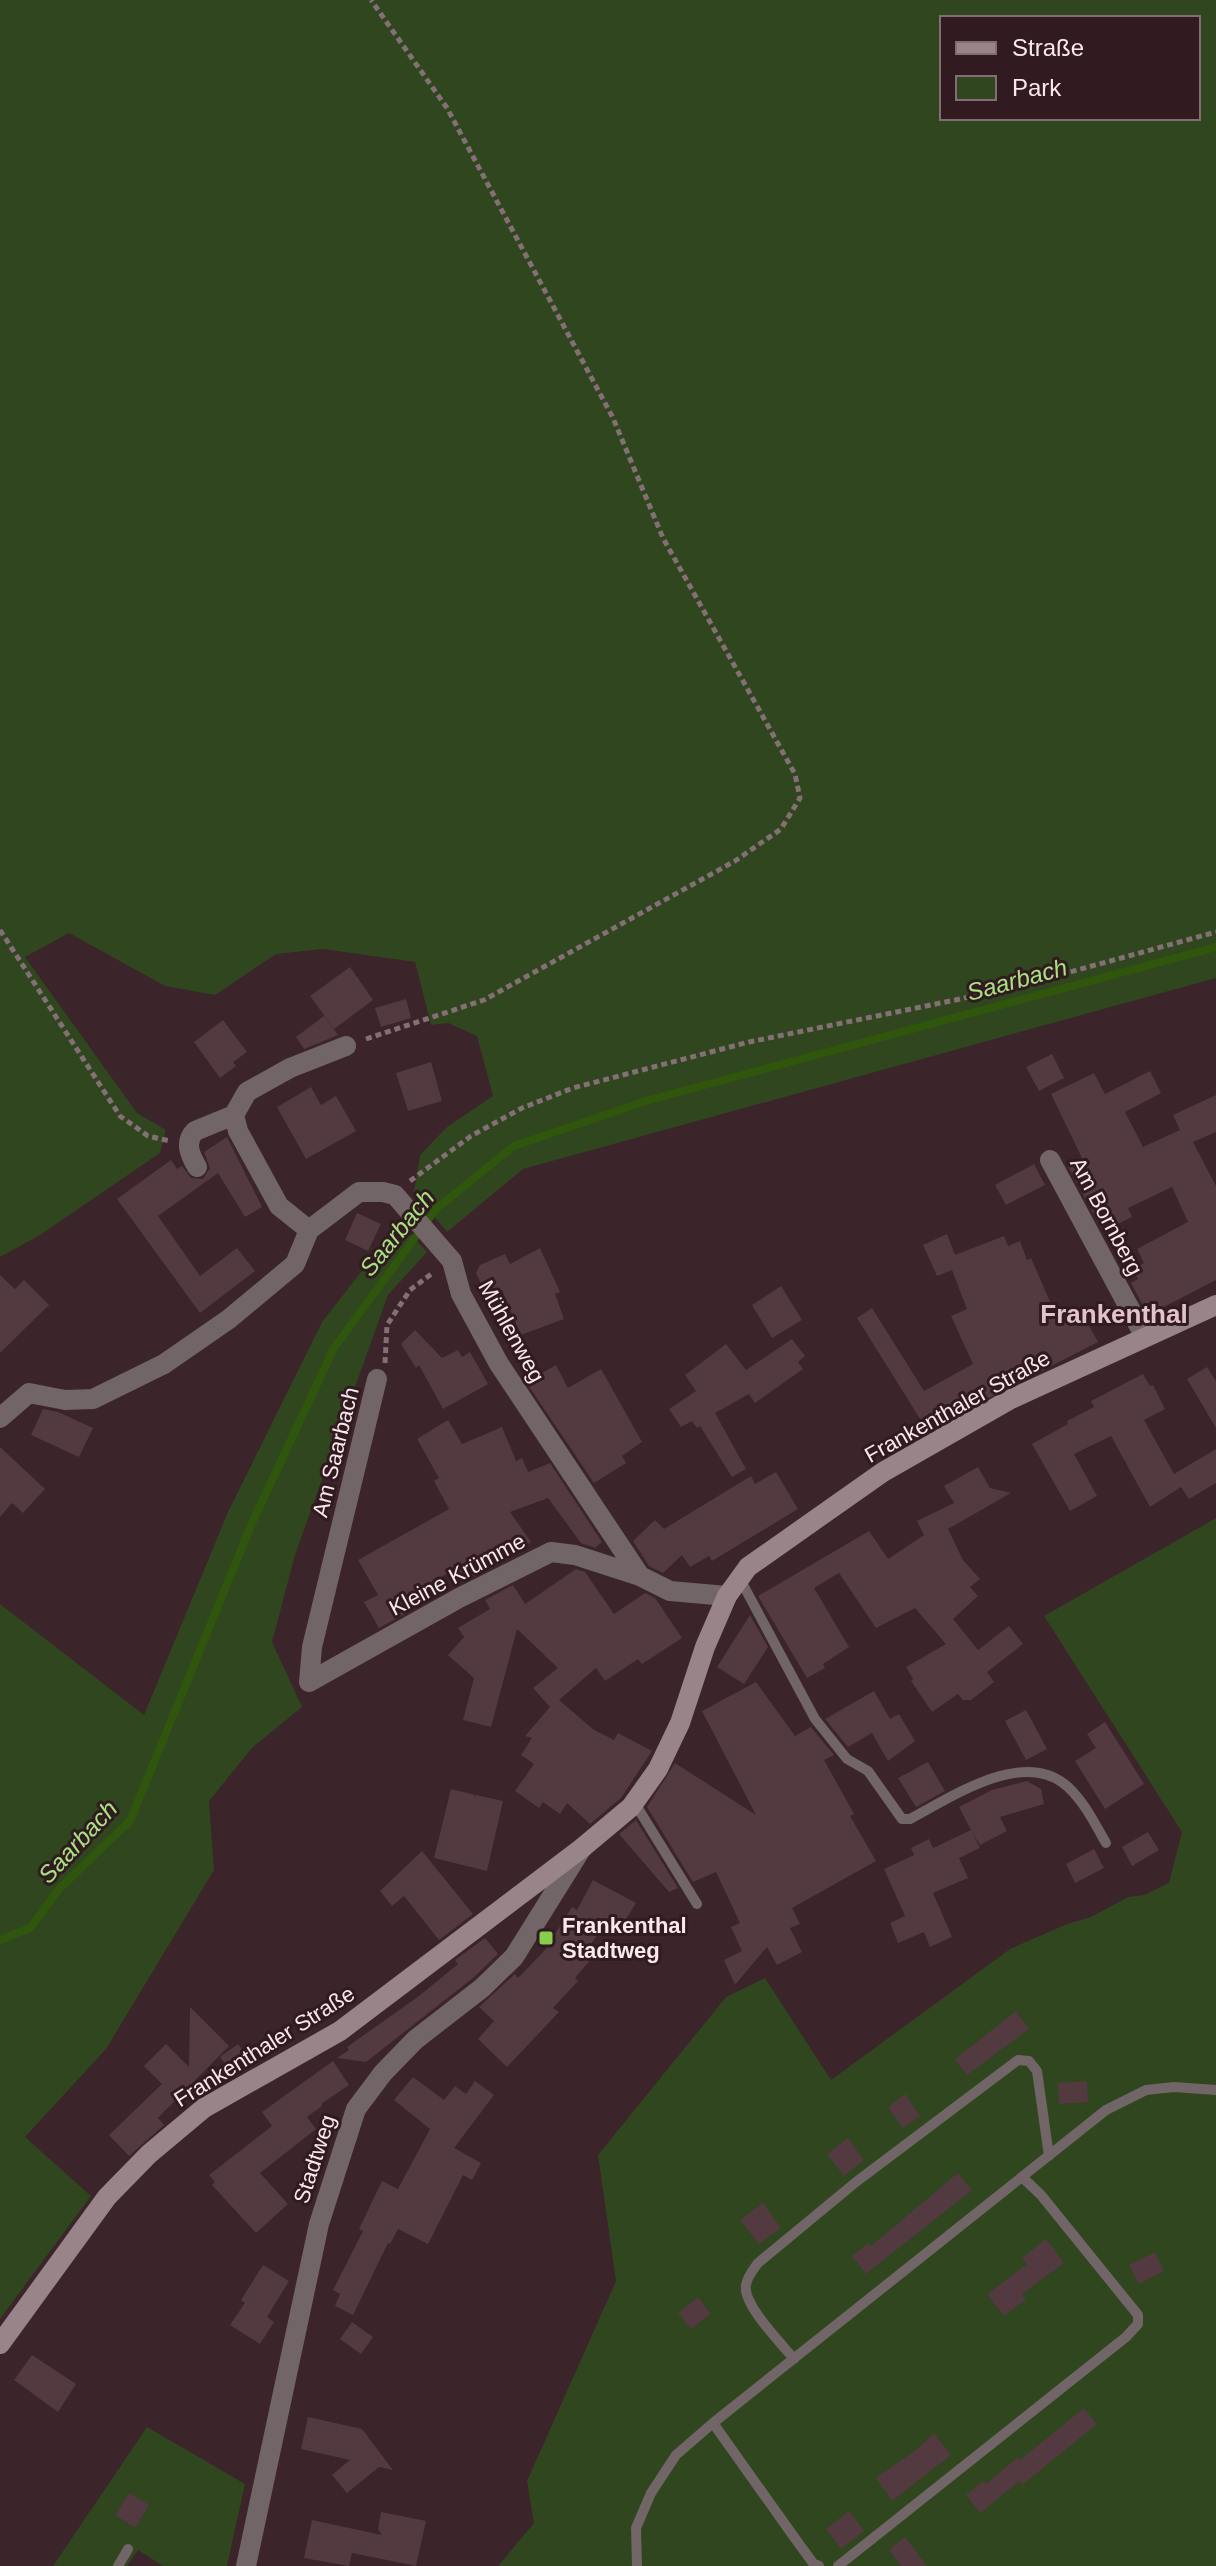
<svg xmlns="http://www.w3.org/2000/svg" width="1216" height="2566" font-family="Arial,sans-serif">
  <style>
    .green { fill: #2f461f; fill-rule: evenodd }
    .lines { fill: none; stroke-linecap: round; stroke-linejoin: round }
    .stream { stroke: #30560d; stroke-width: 8 }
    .building { fill: #523a40 }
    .path { stroke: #836f74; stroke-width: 5; stroke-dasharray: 6 4; stroke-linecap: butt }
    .service { stroke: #716567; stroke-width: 10 }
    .minor { stroke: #716567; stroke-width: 20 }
    .secondary { stroke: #988489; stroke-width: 20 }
    .poi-dot { fill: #86cf4c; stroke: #311b21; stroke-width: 3 }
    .labels { text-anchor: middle; stroke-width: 6; stroke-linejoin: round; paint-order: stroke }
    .street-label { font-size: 22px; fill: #f9e9ed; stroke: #311b21 }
    .poi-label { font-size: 22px; font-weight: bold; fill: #f9e9ed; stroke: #311b21; text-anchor: start }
    .water-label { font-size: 24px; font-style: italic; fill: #a8e181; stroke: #311b21 }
    .quarter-label { font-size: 26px; font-weight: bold; fill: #e2c3ca; stroke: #311b21 }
  </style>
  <rect width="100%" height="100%" fill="#3b242a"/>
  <path class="green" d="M 0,0 L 1216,0 L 1216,978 L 523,1169 L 447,1232 L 414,1192 L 420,1155 L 447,1127 L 493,1096 L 477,1036 L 448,1023 L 431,1025 L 415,962 L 323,949 L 276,954 L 215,995 L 165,986 L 69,933 L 25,957 L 137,1113 L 166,1130 L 160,1153 L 40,1235 L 0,1257 ZM 942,18 L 1198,18 L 1198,118 L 942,118 Z
    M 399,1223 L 427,1252 L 388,1295 L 295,1555 L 272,1642 L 302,1707 L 252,1748 L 209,1801 L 214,1870 L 106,2049 L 25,2137 L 91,2196 L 0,2319 L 0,1604 L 144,1715 L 228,1512 L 322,1322 Z
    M 1216,1518 L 1216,2566 L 498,2566 L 534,2523 L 527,2481 L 616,2281 L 598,2155 L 726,1997 L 765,1978 L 831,2080 L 1010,1949 L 1067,1924 L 1091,1917 L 1128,1897 L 1144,1895 L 1169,1883 L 1182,1832 L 1044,1616 Z
    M 147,2427 L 245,2484 L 227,2566 L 163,2566 L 138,2550 L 127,2566 L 53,2566 Z"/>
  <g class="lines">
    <path class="stream" d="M 0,1940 L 30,1928 L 59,1889 L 130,1821 L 252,1523 L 334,1348 L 436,1209 L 514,1146 L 646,1101 L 1216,947"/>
  </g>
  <path class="building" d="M 350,967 L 373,1000 L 334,1029 L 310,996 Z
    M 406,999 L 411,1018 L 381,1027 L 375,1008 Z
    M 324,1016 L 338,1035 L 304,1049 L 296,1037 Z
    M 223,1020 L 247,1052 L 233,1062 L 236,1066 L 220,1078 L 194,1042 Z
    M 1052,1054 L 1064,1078 L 1039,1091 L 1026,1067 Z
    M 431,1062 L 442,1101 L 408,1111 L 396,1073 Z
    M 1150,1071 L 1161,1093 L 1125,1112 L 1143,1147 L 1180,1130 L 1173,1115 L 1216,1095 L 1216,1132 L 1193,1142 L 1216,1186 L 1216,1280 L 1148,1315 L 1131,1283 L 1138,1279 L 1133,1269 L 1144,1263 L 1137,1249 L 1188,1222 L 1172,1187 L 1128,1208 L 1132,1217 L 1103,1231 L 1068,1166 L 1082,1158 L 1051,1094 L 1094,1073 L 1105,1094 Z
    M 311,1087 L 321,1105 L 336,1096 L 356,1131 L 306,1159 L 277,1107 Z
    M 227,1137 L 262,1207 L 245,1217 L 218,1173 L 158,1216 L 200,1276 L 237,1248 L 255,1271 L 200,1313 L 117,1199 L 171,1160 L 177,1169 L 182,1166 L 191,1178 L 203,1179 L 210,1168 L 204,1152 Z
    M 1034,1164 L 1045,1185 L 1006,1205 L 995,1185 Z
    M 357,1213 L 381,1224 L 368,1251 L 345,1240 Z
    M 947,1234 L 955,1255 L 1004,1236 L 1008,1246 L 1020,1241 L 1027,1260 L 1031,1258 L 1055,1313 L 1067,1307 L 1071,1313 L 1079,1308 L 1098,1342 L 969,1408 L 967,1404 L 927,1430 L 857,1318 L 872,1308 L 924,1391 L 973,1364 L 951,1316 L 967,1309 L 952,1270 L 937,1276 L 923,1245 Z
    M 540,1248 L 560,1292 L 555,1294 L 564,1319 L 521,1335 L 502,1290 L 485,1292 L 476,1273 L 480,1265 L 505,1254 L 510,1264 Z
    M 0,1275 L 15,1289 L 24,1280 L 49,1305 L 0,1353 Z
    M 781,1286 L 802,1320 L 772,1338 L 752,1305 Z
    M 415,1330 L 442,1358 L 458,1350 L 462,1357 L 470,1352 L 488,1384 L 443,1409 L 419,1365 L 416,1368 L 401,1344 Z
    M 792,1339 L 805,1356 L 798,1362 L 803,1369 L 755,1403 L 749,1394 L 715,1413 L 746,1469 L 732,1477 L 700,1426 L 697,1428 L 692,1421 L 681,1427 L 669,1409 L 696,1391 L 685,1375 L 726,1344 L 746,1370 Z
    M 556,1365 L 568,1388 L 601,1369 L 642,1442 L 622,1456 L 626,1463 L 594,1483 L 526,1382 Z
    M 1207,1367 L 1216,1381 L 1216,1428 L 1187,1379 Z
    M 1143,1374 L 1150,1386 L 1153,1385 L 1165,1409 L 1144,1420 L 1174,1474 L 1216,1449 L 1216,1483 L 1189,1499 L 1181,1487 L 1150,1507 L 1111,1436 L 1074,1454 L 1097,1496 L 1070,1511 L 1032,1444 L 1068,1424 L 1067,1421 L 1094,1407 L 1091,1401 Z
    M 43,1409 L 58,1412 L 93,1428 L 79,1457 L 31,1435 Z
    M 448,1420 L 462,1444 L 502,1427 L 516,1461 L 522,1458 L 528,1472 L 550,1463 L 602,1542 L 595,1548 L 581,1543 L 548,1498 L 510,1512 L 531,1542 L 506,1560 L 472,1577 L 469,1572 L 457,1579 L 452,1571 L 399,1600 L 406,1613 L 379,1628 L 364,1602 L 378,1595 L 358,1560 L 449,1509 L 434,1481 L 439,1478 L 417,1439 Z
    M 0,1447 L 45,1489 L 23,1513 L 12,1503 L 0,1517 Z
    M 978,1467 L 990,1488 L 1011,1493 L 948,1529 L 963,1560 L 980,1579 L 970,1587 L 978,1596 L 953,1619 L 978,1650 L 1009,1626 L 1023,1644 L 987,1672 L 994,1682 L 971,1700 L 963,1700 L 958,1694 L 932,1712 L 911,1681 L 913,1679 L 906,1667 L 946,1644 L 915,1608 L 876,1628 L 839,1573 L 814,1588 L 849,1647 L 823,1664 L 825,1668 L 807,1678 L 758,1596 L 869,1531 L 888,1559 L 924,1535 L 917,1521 L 954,1503 L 944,1486 Z
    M 776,1472 L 798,1509 L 712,1561 L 709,1556 L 690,1567 L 682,1555 L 663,1573 L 649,1566 L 633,1541 L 655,1520 L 664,1529 L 751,1476 L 755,1484 Z
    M 576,1569 L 585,1572 L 614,1614 L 645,1593 L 655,1598 L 682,1638 L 642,1664 L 638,1659 L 605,1681 L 596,1668 L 559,1700 L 594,1730 L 614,1740 L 618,1733 L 652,1751 L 621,1798 L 590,1824 L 567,1803 L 560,1814 L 543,1802 L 539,1808 L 515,1791 L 534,1764 L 521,1755 L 532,1738 L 525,1736 L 550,1707 L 533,1688 L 558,1668 L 517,1629 L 491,1727 L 463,1720 L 474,1678 L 448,1655 L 464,1637 L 458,1628 L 490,1609 L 485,1600 L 513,1585 L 525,1604 Z
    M 750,1615 L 768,1647 L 744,1684 L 717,1667 Z
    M 756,1682 L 795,1736 L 811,1727 L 834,1755 L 824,1760 L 854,1814 L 850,1816 L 876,1861 L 792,1908 L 800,1924 L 790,1928 L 802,1952 L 777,1965 L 767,1947 L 735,1985 L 724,1960 L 742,1951 L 731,1927 L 740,1923 L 716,1872 L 693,1882 L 647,1807 L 675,1763 L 756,1815 L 702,1711 Z
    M 874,1691 L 890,1719 L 899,1714 L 915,1741 L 888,1761 L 872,1733 L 848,1747 L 825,1719 Z
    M 1026,1710 L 1047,1749 L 1026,1760 L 1005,1721 Z
    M 1105,1722 L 1144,1784 L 1105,1809 L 1075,1761 L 1096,1748 L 1087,1734 Z
    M 928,1762 L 945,1791 L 916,1807 L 898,1778 Z
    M 1027,1781 L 1041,1789 L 1044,1804 L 1000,1817 L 1007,1831 L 980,1845 L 972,1832 L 980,1848 L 959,1858 L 968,1878 L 933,1893 L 952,1937 L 930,1947 L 924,1932 L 898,1943 L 890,1923 L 905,1916 L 884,1869 L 914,1855 L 911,1848 L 929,1839 L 933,1848 L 971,1830 L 959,1807 L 992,1790 Z
    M 451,1789 L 475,1795 L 474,1798 L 476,1795 L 503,1801 L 487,1871 L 434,1858 Z
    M 636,1820 L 678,1888 L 669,1892 L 619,1834 Z
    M 1148,1832 L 1159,1850 L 1132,1866 L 1122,1847 Z
    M 1094,1849 L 1104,1868 L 1075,1883 L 1066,1864 Z
    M 422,1851 L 473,1914 L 439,1940 L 404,1896 L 392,1906 L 380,1891 Z
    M 593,1880 L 636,1903 L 620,1929 L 607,1920 L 586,1952 L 593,1957 L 575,1978 L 578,1981 L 553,2008 L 559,2012 L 507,2067 L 478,2039 L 494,2021 L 479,2007 L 515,1974 L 518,1978 L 545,1950 L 572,1907 L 577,1910 Z
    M 485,1938 L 498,1954 L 473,1978 L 366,2062 L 337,2058 L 349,2050 L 347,2047 L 419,1996 L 458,1964 L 455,1960 Z
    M 190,2007 L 229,2046 L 158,2118 L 164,2125 L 129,2156 L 109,2135 L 162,2084 L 144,2066 L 166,2044 L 189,2067 Z
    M 1016,2011 L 1029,2029 L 967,2075 L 955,2059 Z
    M 238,2044 L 252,2062 L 234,2076 L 220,2057 Z
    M 333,2061 L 349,2085 L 321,2104 L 322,2106 L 307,2117 L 316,2129 L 260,2173 L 288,2204 L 256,2233 L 212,2185 L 215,2182 L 209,2175 L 272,2126 L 262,2112 Z
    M 413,2077 L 444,2100 L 455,2086 L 466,2094 L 475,2081 L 494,2095 L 454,2148 L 481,2163 L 472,2180 L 463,2175 L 428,2244 L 398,2229 L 390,2244 L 388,2243 L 353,2315 L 335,2306 L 340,2294 L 333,2290 L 363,2231 L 359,2229 L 382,2181 L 398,2189 L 430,2129 L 394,2100 Z
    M 1087,2081 L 1088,2102 L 1059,2104 L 1058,2083 Z
    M 905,2094 L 920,2116 L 903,2128 L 888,2107 Z
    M 848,2138 L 864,2160 L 844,2176 L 827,2154 Z
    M 958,2173 L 972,2190 L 866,2274 L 852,2256 L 869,2243 L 871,2246 Z
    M 763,2203 L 781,2228 L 759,2244 L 740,2220 Z
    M 1046,2239 L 1064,2263 L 1022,2294 L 1026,2299 L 1004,2316 L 987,2294 L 1027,2264 L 1022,2258 Z
    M 1155,2252 L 1164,2271 L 1139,2284 L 1129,2265 Z
    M 263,2265 L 289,2281 L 267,2317 L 274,2322 L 260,2344 L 230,2325 L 245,2303 L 241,2300 Z
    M 698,2297 L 711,2314 L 691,2329 L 678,2313 Z
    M 352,2322 L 373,2337 L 361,2354 L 340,2339 Z
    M 32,2355 L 76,2384 L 58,2412 L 14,2380 Z
    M 1084,2408 L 1097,2424 L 1022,2485 L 1020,2481 L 980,2513 L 966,2495 L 983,2481 L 986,2484 L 1018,2457 L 1020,2460 Z
    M 308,2417 L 362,2429 L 393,2470 L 379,2467 L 347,2493 L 332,2475 L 350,2460 L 301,2449 Z
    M 934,2433 L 951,2455 L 892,2501 L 876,2478 L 917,2449 Z
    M 129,2493 L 149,2505 L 135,2528 L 115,2515 Z
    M 849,2511 L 864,2531 L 841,2549 L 826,2529 Z
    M 381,2512 L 426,2521 L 416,2566 L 352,2553 L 349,2566 L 304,2558 L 312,2520 L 382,2535 L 378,2529 Z
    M 905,2537 L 927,2566 L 901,2566 L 889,2550 Z"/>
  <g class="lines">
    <path class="path" d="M 0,930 L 120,1116 L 148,1136 L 170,1141
      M 366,1039 L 484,1000 L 735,861 L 781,829 L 800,798 L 795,774 L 663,538 L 613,418 L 447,108 L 371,0
      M 410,1181 L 471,1136 L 522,1108 L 573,1088 L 749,1042 L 960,999 L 1059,975 L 1216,932
      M 385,1363 L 387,1325 L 410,1290 L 434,1272"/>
    <path class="service" d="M 740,1579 L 815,1719 L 847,1759 L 868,1771 L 902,1819 L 910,1819 C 952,1797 1024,1747 1068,1787 C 1085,1803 1095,1824 1106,1843
      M 634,1802 L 697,1904
      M 794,2359 C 782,2344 742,2304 746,2285 C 747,2277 753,2270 758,2263 L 856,2182 L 1018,2060 L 1029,2061 L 1037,2071 L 1049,2156
      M 713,2423 L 794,2537 L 813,2563 L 819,2566
      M 118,2566 L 128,2549
      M 637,2566 L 636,2528 L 651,2493 L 676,2455 L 713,2423 L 1106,2110 L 1146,2090 L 1174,2087 L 1216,2090
      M 838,2566 L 1126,2337 L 1138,2324 L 1138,2315 L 1041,2195 L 1022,2177"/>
    <path class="minor" d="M 234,1115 L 238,1131 L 279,1206 L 309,1230
      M 1050,1160 L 1145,1337
      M 197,1167 C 190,1155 184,1142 195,1131 L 234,1115 L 247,1092 L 290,1068 L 346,1046
      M 0,1418 L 29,1393 L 65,1400 L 93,1399 L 164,1364 L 229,1319 L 295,1264 L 309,1230 L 359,1192 L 383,1192 L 395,1195 L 452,1261 L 461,1294 L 499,1364 L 640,1576
      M 309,1682 L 459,1598 L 551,1552 L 575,1555 L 640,1576 L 670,1591 L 727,1596
      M 309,1682 L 312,1647 L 377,1379
      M 246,2566 L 319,2224 L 356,2109 L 383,2073 L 415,2040 L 482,1988 L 514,1957 L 582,1848"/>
    <path class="secondary" d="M 0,2344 L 107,2197 L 149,2154 L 204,2108 L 340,2031 L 582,1848 L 631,1807 L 658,1769 L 680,1723 L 705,1647 L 727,1596 L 748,1567 L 883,1472 L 1009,1400 L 1216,1305"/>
  </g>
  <rect class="poi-dot" x="538" y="1930" width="16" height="16" rx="4"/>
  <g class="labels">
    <g class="street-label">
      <text transform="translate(1107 1216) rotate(62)" y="8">Am Bornberg</text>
      <text transform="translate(512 1331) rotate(61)" y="8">Mühlenweg</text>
      <text transform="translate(957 1406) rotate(-29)" y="8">Frankenthaler Straße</text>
      <text transform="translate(335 1452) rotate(-76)" y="8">Am Saarbach</text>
      <text transform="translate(457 1574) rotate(-28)" y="8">Kleine Krümme</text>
      <text transform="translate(264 2046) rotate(-32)" y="8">Frankenthaler Straße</text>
      <text transform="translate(314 2159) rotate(-72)" y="8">Stadtweg</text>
    </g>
    <g class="poi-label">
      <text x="562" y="1933">Frankenthal<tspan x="562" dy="25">Stadtweg</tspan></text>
    </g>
    <g class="water-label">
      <text transform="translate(1017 980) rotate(-15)" y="8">Saarbach</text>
      <text transform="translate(397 1233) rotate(-51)" y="8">Saarbach</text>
      <text transform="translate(78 1842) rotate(-47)" y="8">Saarbach</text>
    </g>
    <g class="quarter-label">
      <text x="1114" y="1323">Frankenthal</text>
    </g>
  </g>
  <rect x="940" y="16" width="260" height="104" fill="#311b21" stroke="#816d73" stroke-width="2"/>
  <rect x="956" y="42" width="40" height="12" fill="#988489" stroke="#816d73" stroke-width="2"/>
  <text x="1012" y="56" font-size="24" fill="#f9e9ed">Straße</text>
  <rect x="956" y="76" width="40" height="24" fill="#2f461f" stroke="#816d73" stroke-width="2"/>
  <text x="1012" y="96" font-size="24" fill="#f9e9ed">Park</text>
</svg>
